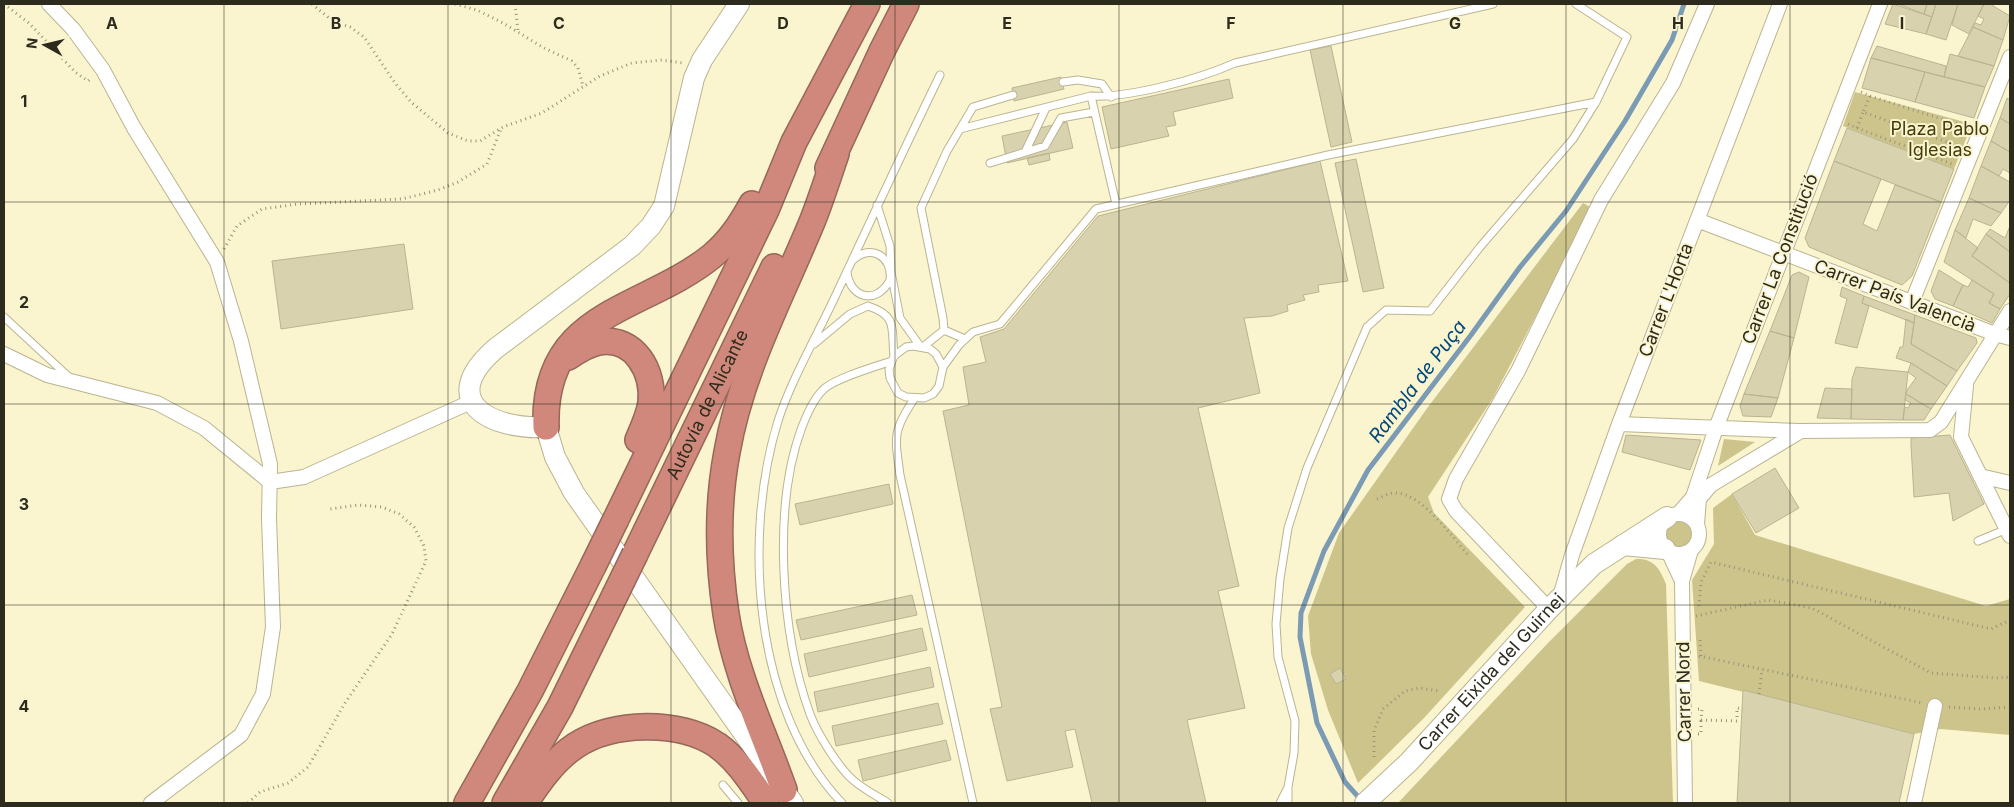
<svg xmlns="http://www.w3.org/2000/svg" width="2014" height="807" font-family="Inter,sans-serif">
  <style>
    .green { fill: #cdc48c }
    .lines { fill: none; stroke-linecap: round; stroke-linejoin: round }
    .stream { stroke: #7b9ab4; stroke-width: 5 }
    .building { fill: #d8d2ae; stroke: #bab491 }
    .lane-casing { stroke: #bab491; stroke-width: 9 }
    .street-casing { stroke: #bab491; stroke-width: 16 }
    .secondary-casing { stroke: #bab491; stroke-width: 22 }
    .highway-casing { stroke: #97675b; stroke-width: 28 }
    .path { stroke: #99947a; stroke-width: 3; stroke-dasharray: 1 4; stroke-linecap: butt }
    .lane { stroke: #fff; stroke-width: 7 }
    .street { stroke: #fff; stroke-width: 14 }
    .secondary { stroke: #fff; stroke-width: 20 }
    .highway { stroke: #d0887c; stroke-width: 25 }
    .highway-bridge-casing { stroke: #97675b; stroke-width: 28; stroke-linecap: butt }
    .highway-bridge { stroke: #d0887c; stroke-width: 25 }
    .grid { fill: none; stroke: #2d2b1d; stroke-width: 1; stroke-opacity: 0.55 }
    .labels { text-anchor: middle; stroke-width: 4; stroke-linejoin: round; paint-order: stroke }
    .park-label { font-size: 18px; fill: #443c0c; stroke: #faf4cf }
    .street-label { font-size: 18px; fill: #2d2b1d; stroke: #faf4cf }
    .water-label { font-size: 19px; font-style: italic; fill: #00477c; stroke: #faf4cf }
    .grid-label { font-size: 16px; text-anchor: middle; font-weight: bold; fill: #2d2b1d; stroke: #faf4cf; stroke-width: 4; stroke-linejoin: round; paint-order: stroke }
  </style>
  <rect width="100%" height="100%" fill="#faf4cf"/>
  <path class="green" d="M 1855,92 L 1972,124 L 1954,169 L 1843,126 Z
    M 1583,203 L 1592,208 L 1493,398 L 1428,497 L 1434,513 L 1525,607 L 1424,718 L 1358,783 L 1328,710 L 1311,654 L 1308,616 L 1339,533 L 1428,407 Z
    M 1724,439 L 1755,442 L 1718,466 Z
    M 1732,494 L 1755,535 L 1986,606 L 2010,599 L 2010,735 L 1941,729 L 1914,734 L 1699,681 L 1692,580 L 1714,544 L 1713,508 Z
    M1663 534a16 16 0 1 1 32 0a16 16 0 1 1-32 0Z
    M 1636,559 C 1654,558 1660,569 1666,584 L 1673,803 L 1398,803 L 1548,643 L 1627,564 Z"/>
  <g class="lines">
    <path class="stream" d="M 1361,800 L 1345,782 L 1317,723 L 1300,637 L 1301,613 L 1324,551 L 1368,470 L 1471,335 L 1520,267 L 1566,211 L 1625,121 L 1672,40 L 1684,4"/>
  </g>
  <path class="building" d="M 1893,4 L 1932,17 L 1926,34 L 1885,24 Z
    M 1898,4 L 1927,4 L 1924,14 Z
    M 1927,4 L 1936,4 L 1932,17 L 1924,14 Z
    M 1936,4 L 1958,4 L 1946,40 L 1926,34 Z
    M 1958,4 L 1984,4 L 1969,34 L 1952,25 Z
    M 1984,4 L 1990,4 L 2010,16 L 2003,40 L 1973,27 L 1975,23 L 1981,25 L 1984,19 L 1978,16 Z
    M 1973,27 L 2003,40 L 1994,66 L 1958,56 Z
    M 1331,46 L 1352,142 L 1331,147 L 1310,50 Z
    M 1877,46 L 1946,66 L 1944,77 L 1871,58 Z
    M 1950,54 L 1994,66 L 1985,87 L 1944,77 Z
    M 1871,58 L 1925,72 L 1915,102 L 1862,88 Z
    M 1925,72 L 1985,87 L 1974,118 L 1915,102 Z
    M 1061,77 L 1064,89 L 1014,101 L 1012,88 Z
    M 1229,79 L 1233,98 L 1173,112 L 1176,125 L 1166,127 L 1169,136 L 1111,149 L 1102,107 Z
    M 2007,98 L 2010,100 L 2010,124 L 2000,118 Z
    M 2000,118 L 2010,124 L 2010,152 L 1991,141 Z
    M 1067,122 L 1073,148 L 1007,163 L 1002,136 Z
    M 1847,128 L 1954,169 L 1941,202 L 1834,161 Z
    M 1991,141 L 2010,152 L 2010,173 L 2003,169 L 1999,176 L 1981,166 Z
    M 1049,153 L 1050,160 L 1029,165 L 1027,158 Z
    M 1356,159 L 1384,288 L 1363,292 L 1335,163 Z
    M 1320,161 L 1348,281 L 1318,285 L 1319,292 L 1303,295 L 1305,300 L 1287,305 L 1288,311 L 1272,316 L 1244,318 L 1260,393 L 1198,408 L 1239,586 L 1218,591 L 1245,708 L 1187,720 L 1206,803 L 1092,803 L 1075,729 L 1065,731 L 1073,767 L 1007,781 L 990,709 L 1002,707 L 943,411 L 969,405 L 963,367 L 986,362 L 980,337 L 1004,329 L 1098,216 Z
    M 1834,161 L 1881,179 L 1863,224 L 1877,231 L 1895,185 L 1941,202 L 1912,276 L 1902,285 L 1809,247 L 1805,238 Z
    M 1981,166 L 2010,182 L 2010,200 L 2001,213 L 1969,198 Z
    M 1969,198 L 2001,213 L 1991,226 L 1973,219 L 1966,238 L 1955,230 Z
    M 2010,226 L 2010,252 L 1986,234 L 1990,229 L 2005,238 Z
    M 1955,230 L 1978,248 L 1972,256 L 2010,283 L 2010,294 L 2000,309 L 1989,303 L 1994,294 L 1944,262 Z
    M 1986,234 L 2010,252 L 2010,283 L 1972,256 Z
    M 404,244 L 413,309 L 281,329 L 272,261 Z
    M 1939,270 L 1963,285 L 1953,306 L 1935,299 L 1931,291 Z
    M 1799,272 L 1809,277 L 1794,338 L 1770,331 L 1792,275 Z
    M 1972,280 L 1994,294 L 1989,303 L 2000,309 L 1992,323 L 1953,306 L 1963,285 L 1968,287 Z
    M 1842,287 L 1864,296 L 1862,303 L 1869,306 L 1857,348 L 1835,343 L 1847,299 L 1840,296 Z
    M 1864,296 L 1915,315 L 1914,323 L 1862,303 Z
    M 1915,315 L 1976,338 L 1977,343 L 1957,371 L 1911,344 Z
    M 1906,319 L 1914,323 L 1911,344 L 1957,371 L 1947,386 L 1911,363 L 1896,358 L 1900,347 L 1903,347 Z
    M 1770,331 L 1794,338 L 1778,398 L 1744,394 Z
    M 1911,363 L 1947,386 L 1931,409 L 1906,394 L 1907,390 L 1916,378 L 1908,372 Z
    M 1856,367 L 1908,372 L 1903,420 L 1851,419 L 1852,379 Z
    M 1825,388 L 1852,389 L 1851,419 L 1817,418 Z
    M 1744,394 L 1778,398 L 1771,417 L 1743,416 L 1740,406 Z
    M 1906,394 L 1931,409 L 1924,420 L 1903,420 L 1905,407 L 1908,408 L 1911,403 L 1905,400 Z
    M 1626,435 L 1701,440 L 1690,470 L 1622,452 Z
    M 1950,435 L 1984,504 L 1953,521 L 1949,493 L 1914,497 L 1911,445 L 1911,438 Z
    M 1775,468 L 1799,508 L 1756,533 L 1732,494 Z
    M 889,484 L 893,504 L 800,525 L 795,504 Z
    M 912,595 L 917,615 L 801,640 L 796,620 Z
    M 922,628 L 927,650 L 809,677 L 804,654 Z
    M 930,667 L 934,687 L 818,712 L 814,692 Z
    M 1340,668 L 1346,679 L 1336,684 L 1330,674 Z
    M 1743,690 L 1914,734 L 1899,803 L 1737,803 Z
    M 938,703 L 943,724 L 836,746 L 832,726 Z
    M 946,740 L 951,760 L 863,781 L 858,760 Z"/>
  <g class="lines">
    <defs>
      <path id="lane" d="M 1063,82 L 1078,80 L 1102,84 L 1111,97
        M 1091,96 L 1116,204
        M 960,129 L 973,107 L 1013,95
        M 1026,150 L 1046,108
        M 990,163 L 1045,146 L 1061,118 L 1094,112
        M 877,205 L 890,246 L 891,272 L 900,318 L 920,346
        M 847,272 C 850,299 877,305 890,280 C 893,257 871,243 853,260
        M 4,317 L 70,378
        M 944,330 L 965,339
        M 814,344 L 850,314 L 868,306 C 898,316 891,328 894,356
        M 924,346 L 944,330 L 943,318 L 921,208 L 947,151 L 960,129 L 1091,96 C 1130,98 1199,79 1235,63 L 1493,4
        M 943,367 L 936,354 L 930,349 L 913,346 L 906,347 L 894,356 L 889,369 L 890,378 L 898,393 L 906,397 L 924,398 L 933,394 L 939,386 L 943,367 L 959,345 L 973,332 L 1000,324 L 1096,209 L 1328,155 L 1596,102
        M 914,399 C 892,432 895,437 900,475 L 973,803
        M 1978,541 L 2007,529
        M 723,785 L 738,803
        M 842,803 C 754,711 742,538 778,421 C 790,383 816,337 834,299 C 869,224 904,149 940,75
        M 888,803 C 877,796 863,789 853,780 C 838,767 817,733 810,714 C 781,634 772,507 802,427 C 807,414 814,397 825,388 C 839,377 874,367 892,361
        M 1280,803 L 1288,787 L 1294,753 L 1295,721 L 1278,657 L 1276,624 L 1280,579 L 1288,528 L 1307,468 L 1367,327 L 1386,310 L 1430,311 L 1480,247 L 1573,139 L 1596,102 L 1627,37 L 1576,4
        M 1288,803 L 1288,789"/>
      <path id="street" d="M 49,4 L 73,29 L 103,70 L 134,128 L 217,262 L 241,341 L 270,464 L 269,519 L 273,627 L 263,694 L 241,735 L 151,803
        M 1697,220 L 1995,334 L 2010,338
        M 1912,302 L 2010,57
        M 4,354 L 47,375 L 157,403 L 204,428 L 270,482 L 304,477 L 473,401
        M 1966,386 L 1961,437 L 2010,536
        M 1619,424 L 1800,431
        M 1980,476 L 2010,483
        M 1679,513 L 1693,497 L 1716,428 L 1880,4
        M1659 534a20 20 0 1 1 40 0a20 20 0 1 1-40 0Z
        M 1697,524 L 1699,499 L 1711,485 L 1801,431 L 1930,430 L 1941,422 L 2010,311
        M 1668,551 L 1682,581
        M 1560,597 L 1572,555 L 1619,424 L 1780,4
        M 1549,609 L 1456,511 L 1449,499 L 1456,479 L 1518,371 L 1601,200 L 1673,83 L 1707,4
        M 1685,803 L 1682,581 L 1691,550
        M 1914,803 L 1935,706"/>
      <g id="secondary">
        <path d="M 739,4 L 702,60 L 694,78 L 664,206 L 651,226 L 632,246 L 495,349 C 436,401 490,430 546,427 L 555,457 L 574,493 L 793,803"/>
        <path d="M 1623,545 L 1665,549"/>
        <path id="s1" d="M 1365,803 L 1409,762 L 1549,609 L 1594,564 L 1667,517"/>
      </g>
      <g id="highway">
        <path d="M 828,168 L 882,51 L 906,4"/>
        <path d="M 568,357 C 577,351 588,344 599,342 C 635,336 654,372 651,403 C 649,416 643,428 638,440"/>
        <path d="M 546,427 C 542,310 643,312 712,256 C 730,241 741,224 752,204"/>
        <path d="M 616,519 L 766,210 L 794,142 L 867,4"/>
        <path id="s2" d="M 635,554 L 774,267"/>
        <path d="M 784,790 C 764,733 735,674 726,614 C 718,561 717,505 727,452 C 741,371 781,297 812,222 C 821,200 828,177 836,154"/>
        <path d="M 467,803 L 530,691 L 593,566"/>
        <path d="M 505,803 L 560,707 L 615,595"/>
        <path d="M 525,803 C 538,783 554,760 575,746 C 612,721 680,720 717,745 C 738,760 752,783 766,803"/>
      </g>
    </defs>
    <use href="#lane" class="lane-casing"/>
    <use href="#street" class="street-casing"/>
    <use href="#secondary" class="secondary-casing"/>
    <use href="#highway" class="highway-casing"/>
    <path class="path" d="M 4,4 L 29,23 L 75,72 L 88,81 L 92,77
      M 312,4 L 334,22 L 350,27 L 364,37 L 395,83 L 411,102 L 448,133 L 468,141 L 480,141 L 503,127 L 542,113 L 600,76 L 632,63 L 662,60 L 683,63
      M 455,4 L 477,10 L 503,23 L 544,48 L 572,61 L 578,68 L 583,86
      M 515,4 L 518,31
      M 1861,92 L 1870,96 L 1863,112 L 1961,147
      M 1870,96 L 1967,127
      M 1848,124 L 1857,128 L 1863,112
      M 1857,128 L 1952,164
      M 224,249 L 237,226 L 262,209 L 298,204 L 402,199 L 438,190 L 458,182 L 487,164 L 501,129
      M 1377,499 C 1383,497 1390,492 1396,493 C 1423,494 1452,537 1469,556
      M 1699,606 L 1701,582 L 1711,562 L 1991,629 L 2010,620
      M 1696,616 L 1768,600 L 1812,608 L 1931,673 L 1996,678 L 2010,677
      M 1700,640 L 1701,656
      M 1699,656 L 1923,703
      M 1759,694 L 1762,669
      M 1949,707 L 1980,709 L 2010,707
      M 1698,709 L 1702,709 L 1701,720 L 1737,721 L 1737,708 L 1743,709
      M 1698,734 L 1701,734 L 1701,720
      M 1374,757 L 1374,730 L 1383,709 L 1405,691 L 1419,688 L 1439,691
      M 248,803 L 260,792 L 288,783 L 308,767 L 345,703 L 392,634 L 426,561 L 424,546 L 414,527 L 399,514 L 382,507 L 358,505 L 330,509"/>
    <use href="#lane" class="lane"/>
    <use href="#street" class="street"/>
    <use href="#secondary" class="secondary"/>
    <use href="#highway" class="highway"/>
    <defs>
      <path id="highway-bridge" d="M 593,566 L 616,519
        M 615,595 L 635,554"/>
    </defs>
    <use href="#highway-bridge" class="highway-bridge-casing"/>
    <use href="#highway-bridge" class="highway-bridge"/>
  </g>
  <path class="grid" d="M 224,4 L 224,803M 448,4 L 448,803M 671,4 L 671,803M 895,4 L 895,803M 1119,4 L 1119,803M 1343,4 L 1343,803M 1566,4 L 1566,803M 1790,4 L 1790,803M 4,202 L 2010,202M 4,404 L 2010,404M 4,605 L 2010,605"/>
  <g class="labels">
    <g class="park-label">
      <text x="1940" y="135">Plaza Pablo<tspan x="1940" dy="21">Iglesias</tspan></text>
    </g>
    <g class="street-label">
      <text transform="translate(1780 259) rotate(-69)" y="6">Carrer La Constitució</text>
      <text transform="translate(1895 296) rotate(21)" y="6">Carrer País Valencià</text>
      <text transform="translate(1666 300) rotate(-69)" y="6">Carrer L'Horta</text>
      <text dy="6" stroke="none"><textPath href="#s2" startOffset="166">Autovía de Alicante</textPath></text>
      <text dy="6" stroke="none"><textPath href="#s1" startOffset="182">Carrer Eixida del Guirnei</textPath></text>
      <text transform="translate(1684 692) rotate(-91)" y="6">Carrer Nord</text>
    </g>
    <g class="water-label">
      <text transform="translate(1417 381) rotate(-53)" y="7">Rambla de Puça</text>
    </g>
  </g>
  <g class="grid-label">
    <text x="112" y="29">A</text>
    <text x="336" y="29">B</text>
    <text x="559" y="29">C</text>
    <text x="783" y="29">D</text>
    <text x="1007" y="29">E</text>
    <text x="1231" y="29">F</text>
    <text x="1455" y="29">G</text>
    <text x="1678" y="29">H</text>
    <text x="1902" y="29">I</text>
    <text x="24" y="107">1</text>
    <text x="24" y="308">2</text>
    <text x="24" y="510">3</text>
    <text x="24" y="712">4</text>
  </g>
  <rect width="2014" height="807" fill="none" stroke="#2d2b1d" stroke-width="10"/>
  <g transform="translate(45 45) rotate(278)" stroke="#faf4cf" stroke-width="4" paint-order="stroke">
  <path d="M0-4L9 19L0 12L-9 19Z" fill="#2d2b1d"/>
  <text y="-8" font-size="14" font-weight="bold" text-anchor="middle" fill="#2d2b1d">N</text>
  </g>
</svg>
